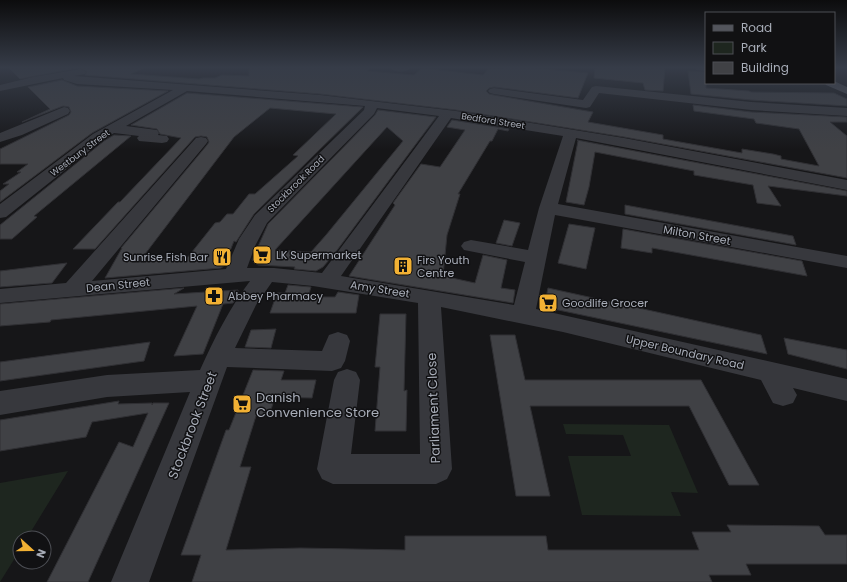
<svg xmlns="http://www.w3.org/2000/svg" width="847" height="582" font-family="Poppins,sans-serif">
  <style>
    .green { fill: #1e261f }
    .building { fill: #404145; stroke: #303034; fill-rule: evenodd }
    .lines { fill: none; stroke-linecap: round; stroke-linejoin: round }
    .minor { fill: #37383d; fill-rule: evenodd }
    .major { fill: #53555c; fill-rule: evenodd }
    .labels { text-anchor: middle; stroke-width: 3; stroke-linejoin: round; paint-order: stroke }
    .far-street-label { font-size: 9px; fill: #a8adb8; stroke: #111113 }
    .street-label { font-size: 11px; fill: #a8adb8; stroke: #111113 }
    .poi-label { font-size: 11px; fill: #a8adb8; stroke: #111113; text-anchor: start }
    .near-poi-label { font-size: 13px; fill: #a8adb8; stroke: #111113; text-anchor: start }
    .near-street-label { font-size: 13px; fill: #a8adb8; stroke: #111113 }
  </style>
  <rect width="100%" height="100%" fill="#161618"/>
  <path class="green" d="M 563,424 L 669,425 L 698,493 L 671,492 L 681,516 L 582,515 L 568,456 L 631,456 L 623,435 L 566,434 Z
    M 68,471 L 27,538 L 20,538 L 20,550 L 0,582 L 0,483 Z"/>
  <path class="building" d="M 9,68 L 77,68 L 20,79 Z
    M 82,68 L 144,68 L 131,74 L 199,79 L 203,78 L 215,78 L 222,75 L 249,76 L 249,68 L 371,68 L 367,71 L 414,75 L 422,68 L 483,75 L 489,68 L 502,69 L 503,68 L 535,68 L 588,73 L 578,98 L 494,87 L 489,88 L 486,91 L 489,94 L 494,95 L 593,112 L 588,122 L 663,135 L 663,139 L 742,153 L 742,149 L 773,154 L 781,156 L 781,159 L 819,166 L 799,129 L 756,123 L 754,119 L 694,111 L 693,105 L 751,112 L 847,117 L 847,122 L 830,122 L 847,136 L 847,178 L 624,137 L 456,110 L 320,94 L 85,75 L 87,72 Z
    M 595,68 L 665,68 L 663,91 L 645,90 L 643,83 L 594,78 Z
    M 688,71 L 706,72 L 706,88 L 749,91 L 751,92 L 834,93 L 847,99 L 847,106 L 751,100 L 691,94 Z
    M 62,80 L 77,86 L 168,91 L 92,133 L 0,202 L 0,191 L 9,184 L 3,184 L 21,172 L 17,172 L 28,164 L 0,164 L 0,149 L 69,115 L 71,112 L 69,107 L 63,106 L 22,122 L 50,109 L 28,87 Z
    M 187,93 L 363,107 L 254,214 L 236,242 L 234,241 L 224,266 L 221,268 L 105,278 L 122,248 L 121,248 L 207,145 L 209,142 L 207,137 L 201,136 L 195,137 L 95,249 L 73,249 L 118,202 L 120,202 L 181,138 L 160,134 L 157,129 L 131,125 ZM 270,108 L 336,114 L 293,155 L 298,156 L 255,194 L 249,194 L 233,214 L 227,214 L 220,222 L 215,223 L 188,257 L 139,262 L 234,137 Z
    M 378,110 L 436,117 L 335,253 L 323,267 L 316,271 L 294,269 L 295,267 L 258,265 L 255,263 L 252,260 L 268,224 L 375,115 ZM 387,127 L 403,141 L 326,235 L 311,252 L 275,250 Z
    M 452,120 L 509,129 L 508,131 L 498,129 L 492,141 L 490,141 L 458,194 L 460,194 L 447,235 L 443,276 L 475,283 L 483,255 L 507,260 L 501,288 L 515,290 L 513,303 L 349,276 L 395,205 L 393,203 L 421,164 L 440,167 L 465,130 L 447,127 Z
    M 114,135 L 131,136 L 34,216 L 37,217 L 12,239 L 0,239 L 0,225 L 104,141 Z
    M 577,140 L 847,191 L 847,196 L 768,186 L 781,206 L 757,203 L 753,185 L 694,175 L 694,171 L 595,152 L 589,187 L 584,205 L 566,202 L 578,141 Z
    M 625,205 L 793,236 L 796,245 L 625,214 Z
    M 504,220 L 520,223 L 512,246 L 496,243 Z
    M 569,224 L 595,228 L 586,269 L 558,263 Z
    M 623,229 L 802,261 L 807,276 L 652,248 L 652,253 L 621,248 Z
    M 67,263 L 52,283 L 0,287 L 0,271 Z
    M 288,285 L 311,287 L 308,297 L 335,297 L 338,292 L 359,295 L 356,313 L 270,313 L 277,293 L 285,293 Z
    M 184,288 L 174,294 L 238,290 L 239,295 L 233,303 L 223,304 L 203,354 L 174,356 L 197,306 L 51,320 L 50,322 L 0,326 L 0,304 Z
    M 548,288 L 761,335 L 767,354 L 544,307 Z
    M 380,314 L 406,314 L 404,391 L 407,390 L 406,431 L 375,431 L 380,367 L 375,367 Z
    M 276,329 L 271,348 L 245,347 L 251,330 Z
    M 490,335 L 515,335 L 525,380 L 701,380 L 759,485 L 729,485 L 689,406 L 530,406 L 550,496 L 516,496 Z
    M 784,338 L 847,350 L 847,369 L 788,354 Z
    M 150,342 L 144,361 L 0,381 L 0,362 Z
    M 253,370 L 284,371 L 281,380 L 316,380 L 312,398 L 275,397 L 269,416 L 256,416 L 240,467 L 251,467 L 226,550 L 300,548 L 405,550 L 405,536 L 546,536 L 548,550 L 699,550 L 692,532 L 731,532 L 727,525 L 819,526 L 825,535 L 847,535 L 847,564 L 746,564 L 751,575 L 709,575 L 712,582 L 192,582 L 201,555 L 181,555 L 226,430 L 229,430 Z
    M 119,401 L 118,404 L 152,403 L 152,405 L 153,403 L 169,403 L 88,582 L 47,582 L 119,442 L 133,447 L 148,413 L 92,422 L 86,437 L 0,451 L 0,420 Z"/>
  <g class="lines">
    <path class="minor" d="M 391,68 L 410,68 C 406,73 395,73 391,68 Z
      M 695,68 L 706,68 L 706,71 L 696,70 Z
      M 81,69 L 86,72 L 85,74 L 74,76 L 320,95 L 456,111 L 624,138 L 847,180 L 847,190 L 576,138 L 558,204 L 847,256 L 847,268 L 555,215 L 536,309 L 847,379 L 847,401 L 793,388 L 797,395 L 793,403 L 783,406 L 773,403 L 761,380 L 563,332 L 441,307 L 452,469 L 447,479 L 436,484 L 333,484 L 322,479 L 317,469 L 334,380 L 338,372 L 347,369 L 356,372 L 360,380 L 351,454 L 420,454 L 418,303 L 313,286 L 272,282 L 256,305 L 235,348 L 322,351 L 329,335 L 338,332 L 347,335 L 350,341 L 345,361 L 341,368 L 332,371 L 227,367 L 149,582 L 111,582 L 190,392 L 107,397 L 0,415 L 0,391 L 107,375 L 200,370 C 214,339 229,309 250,281 L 0,303 L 0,289 L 66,283 L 196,138 L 201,137 L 206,138 L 208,141 L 206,144 L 92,281 L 226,269 L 239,239 L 255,215 L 364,110 L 365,106 L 187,91 L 126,126 L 157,130 L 159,133 L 158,135 L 167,136 L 169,139 L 167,142 L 162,143 L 139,141 L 137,138 L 139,136 L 114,133 L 103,140 L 6,217 L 0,218 L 0,204 L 93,134 L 173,90 L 77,84 L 64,80 L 63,78 L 0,91 L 0,85 L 33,77 ZM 377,108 L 439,116 L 322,273 L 274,268 L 247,268 L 255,246 L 267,223 L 374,114 ZM 451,118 L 563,136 L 539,208 L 528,250 L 471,240 L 464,242 L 461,246 L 464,250 L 525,262 L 514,305 L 341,276 Z
      M 596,86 L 751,102 L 847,108 L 847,116 L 751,110 L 599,93 L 590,107 L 586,108 L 494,94 L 490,93 L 488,91 L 490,89 L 494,88 L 583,100 L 592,87 Z
      M 64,107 L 68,108 L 70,111 L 68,114 L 22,135 L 0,142 L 0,133 Z"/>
    <path class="major" d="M 834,81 L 847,87 L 847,94 L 826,85 L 825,83 L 834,83 Z"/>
  </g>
  <linearGradient id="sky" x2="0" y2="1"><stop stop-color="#0c0c0d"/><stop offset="0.45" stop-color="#363c48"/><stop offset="1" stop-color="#363c48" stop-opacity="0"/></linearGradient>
  <rect width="847" height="150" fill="url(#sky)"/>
  <defs>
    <symbol id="supermarket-square" viewBox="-11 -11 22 22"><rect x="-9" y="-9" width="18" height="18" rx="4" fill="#f2b134" stroke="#111113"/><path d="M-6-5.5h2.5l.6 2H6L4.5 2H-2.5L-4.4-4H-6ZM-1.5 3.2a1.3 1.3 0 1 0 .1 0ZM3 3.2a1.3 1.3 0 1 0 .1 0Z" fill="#111"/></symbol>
    <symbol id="restaurant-square" viewBox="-11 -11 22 22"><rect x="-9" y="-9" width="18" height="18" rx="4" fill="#f2b134" stroke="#111113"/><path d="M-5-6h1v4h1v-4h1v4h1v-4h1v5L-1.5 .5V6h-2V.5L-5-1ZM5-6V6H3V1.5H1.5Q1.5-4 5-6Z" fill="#111"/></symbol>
    <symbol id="building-square" viewBox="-11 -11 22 22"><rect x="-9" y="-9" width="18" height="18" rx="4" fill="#f2b134" stroke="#111113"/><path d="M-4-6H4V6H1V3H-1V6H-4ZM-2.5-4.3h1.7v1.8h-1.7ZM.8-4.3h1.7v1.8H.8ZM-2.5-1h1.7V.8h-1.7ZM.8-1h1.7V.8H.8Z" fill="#111"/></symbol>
    <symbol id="pharmacy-square" viewBox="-11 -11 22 22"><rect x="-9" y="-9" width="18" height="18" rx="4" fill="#f2b134" stroke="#111113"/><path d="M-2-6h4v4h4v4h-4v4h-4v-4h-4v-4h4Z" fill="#111"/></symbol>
  </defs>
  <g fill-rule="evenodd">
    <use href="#supermarket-square" x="251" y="244" width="22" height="22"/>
    <use href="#restaurant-square" x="211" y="246" width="22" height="22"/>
    <use href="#building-square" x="392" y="255" width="22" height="22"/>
    <use href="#pharmacy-square" x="203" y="285" width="22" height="22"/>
    <use href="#supermarket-square" x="537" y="292" width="22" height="22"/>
    <use href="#supermarket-square" x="231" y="393" width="22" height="22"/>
  </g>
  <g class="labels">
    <g class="far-street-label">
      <text transform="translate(493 121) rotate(9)" y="3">Bedford Street</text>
      <text transform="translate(80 153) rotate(-37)" y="3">Westbury Street</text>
      <text transform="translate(296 184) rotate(-45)" y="3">Stockbrook Road</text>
    </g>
    <g class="street-label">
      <text transform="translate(697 235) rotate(10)" y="4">Milton Street</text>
      <text transform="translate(118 285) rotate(-6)" y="4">Dean Street</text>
      <text transform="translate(380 289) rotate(9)" y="4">Amy Street</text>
      <text transform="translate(685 352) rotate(13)" y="4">Upper Boundary Road</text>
    </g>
    <g class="poi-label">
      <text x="276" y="259">LK Supermarket</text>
      <text x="208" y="261" text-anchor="end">Sunrise Fish Bar</text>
      <text x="417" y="264">Firs Youth<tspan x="417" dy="13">Centre</tspan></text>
      <text x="228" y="300">Abbey Pharmacy</text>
      <text x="562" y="307">Goodlife Grocer</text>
    </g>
    <g class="near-poi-label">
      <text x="256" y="402">Danish<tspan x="256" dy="15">Convenience Store</tspan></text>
    </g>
    <g class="near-street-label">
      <text transform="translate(433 408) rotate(-92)" y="5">Parliament Close</text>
      <text transform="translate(192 425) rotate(-69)" y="5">Stockbrook Street</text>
    </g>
  </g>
  <rect x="705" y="12" width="130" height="72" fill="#111113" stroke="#4d4f55"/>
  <rect x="713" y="25" width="20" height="6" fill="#53555c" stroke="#4d4f55"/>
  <text x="741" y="32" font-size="12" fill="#a8adb8">Road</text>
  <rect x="713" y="42" width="20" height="12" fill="#1e261f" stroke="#4d4f55"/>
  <text x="741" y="52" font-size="12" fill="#a8adb8">Park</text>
  <rect x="713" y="62" width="20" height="12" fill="#404145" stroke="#4d4f55"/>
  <text x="741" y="72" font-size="12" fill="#a8adb8">Building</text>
  <g transform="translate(32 550) rotate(111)"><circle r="19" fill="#111113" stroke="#4d4f55"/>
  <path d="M0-3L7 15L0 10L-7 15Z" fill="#f2b134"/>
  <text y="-6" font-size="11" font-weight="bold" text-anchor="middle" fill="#a8adb8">N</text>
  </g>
</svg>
